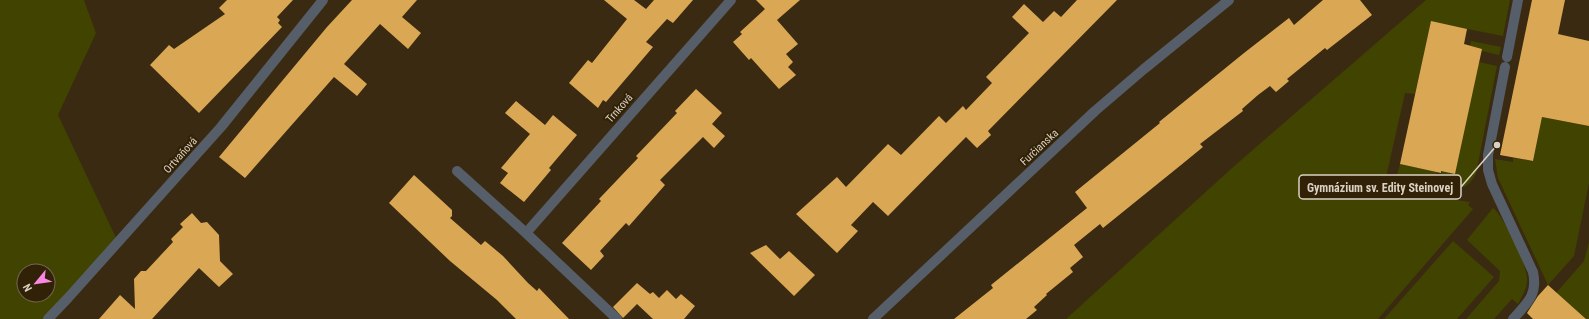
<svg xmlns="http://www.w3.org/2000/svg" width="1589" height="319" font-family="'Roboto Condensed',sans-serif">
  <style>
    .green { fill: #414300; fill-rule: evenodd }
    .building { fill: #daa754 }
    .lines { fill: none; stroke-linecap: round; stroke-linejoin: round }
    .lane { stroke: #565e69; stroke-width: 10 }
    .street { stroke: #565e69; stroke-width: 10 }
    .labels { text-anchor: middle; stroke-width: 4; stroke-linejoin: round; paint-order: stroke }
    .street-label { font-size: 11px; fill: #dbd1c2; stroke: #302107 }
    .leader { fill: none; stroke: #dbd1c2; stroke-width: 1.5 }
    .callout-dot { fill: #dbd1c2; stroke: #302107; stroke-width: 1.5 }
    .callout { fill: #302107; stroke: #dbd1c2; stroke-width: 1.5 }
    .callout-label { font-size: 12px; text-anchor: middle; font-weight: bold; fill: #dbd1c2 }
  </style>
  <rect width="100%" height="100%" fill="#3a2a11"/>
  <path class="green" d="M 0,0 L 84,0 L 96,33 L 58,115 L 117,240 L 48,319 L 0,319 ZM 24,271 L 48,271 L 48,295 L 24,295 Z
    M 1426,0 L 1510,0 L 1503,36 L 1431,22 L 1415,94 L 1405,93 L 1387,173 L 1388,180 L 1391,185 L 1380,190 L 1382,196 L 1394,191 L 1470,202 L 1468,205 L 1473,209 L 1378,319 L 1066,319 L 1232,168 Z
    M 1471,41 L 1501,47 L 1499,55 L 1482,51 L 1482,49 L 1470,46 Z
    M 1479,62 L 1497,66 L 1476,174 C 1473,178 1471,183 1466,186 C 1453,193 1411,184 1395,182 L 1400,164 L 1437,172 L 1435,183 L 1439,184 L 1447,146 Z
    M 1542,117 L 1589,126 L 1589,183 L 1574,256 L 1548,285 L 1498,178 L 1495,159 L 1513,162 L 1513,158 L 1533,161 Z
    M 1493,208 C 1503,215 1527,265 1527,278 C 1528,288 1522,296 1518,304 L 1512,299 L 1494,319 L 1466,319 L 1499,281 L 1500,271 L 1467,240 Z
    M 1453,241 L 1494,277 L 1457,319 L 1384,319 Z
    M 1589,242 L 1589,319 L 1586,319 L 1556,293 L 1584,261 Z"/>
  <path class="building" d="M 227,0 L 293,0 L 277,17 L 280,20 L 278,23 L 282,27 L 199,113 L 150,65 L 169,45 L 174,49 L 225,14 L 219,8 Z
    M 352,0 L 417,0 L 402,17 L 421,33 L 408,49 L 380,24 L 344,64 L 367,84 L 357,96 L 334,77 L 245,178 L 219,157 L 327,27 Z
    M 604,0 L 634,0 L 646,9 L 654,0 L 693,0 L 673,23 L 667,19 L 646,42 L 653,47 L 606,102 L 603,100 L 598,108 L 569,83 L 588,60 L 592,63 L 627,19 Z
    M 756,0 L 800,0 L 777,20 L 798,44 L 786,54 L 793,62 L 788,67 L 796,75 L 779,89 L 751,58 L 749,60 L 733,42 L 742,34 L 740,32 L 765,9 Z
    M 1077,0 L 1117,0 L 988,131 L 991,135 L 977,148 L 966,137 L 888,216 L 873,202 L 851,225 L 858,231 L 837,253 L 796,214 L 837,177 L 846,187 L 888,144 L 901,155 L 939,116 L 946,123 L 963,106 L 966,110 L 992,83 L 986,77 L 1029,33 L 1012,17 L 1024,4 L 1043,22 L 1054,11 L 1061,17 Z
    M 1323,0 L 1360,0 L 1372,15 L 1327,50 L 1325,48 L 1287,79 L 1289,81 L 1276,92 L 1270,86 L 1258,95 L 1242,109 L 1243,111 L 1200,144 L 1203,147 L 1181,165 L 1103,228 L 1100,224 L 1074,245 L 1083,257 L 1070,268 L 1073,272 L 1046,294 L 1047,295 L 1034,307 L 1037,310 L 1026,319 L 954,319 L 993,288 L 991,285 L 1087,208 L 1075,192 L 1160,123 L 1159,122 L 1244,53 L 1289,18 L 1294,25 Z
    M 1532,0 L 1565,0 L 1558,34 L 1589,41 L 1589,126 L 1542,117 L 1533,161 L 1500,155 Z
    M 1431,21 L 1467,29 L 1464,44 L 1482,49 L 1455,174 L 1441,171 L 1441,173 L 1400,164 Z
    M 696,89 L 722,113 L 712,124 L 725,136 L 714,148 L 703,137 L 660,180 L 665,185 L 629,226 L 626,223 L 600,251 L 604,256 L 591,270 L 562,243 L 601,201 L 599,199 L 638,158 L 636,156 L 677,113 L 675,111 Z
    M 516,101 L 545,125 L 553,115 L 577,135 L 549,168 L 551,170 L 524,202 L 500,183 L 508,173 L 501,168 L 530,134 L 505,113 Z
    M 414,175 L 452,210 L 452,216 L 450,218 L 481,245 L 485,241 L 503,256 L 528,283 L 537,291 L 539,288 L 569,319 L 516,319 L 497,300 L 450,261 L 389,203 Z
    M 192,213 L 201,223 L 207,222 L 219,235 L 220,261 L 233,274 L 219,287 L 199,268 L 152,319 L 99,319 L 120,295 L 135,309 L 134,279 L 141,271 L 146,271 L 173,242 L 171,239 L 183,227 L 180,224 Z
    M 766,245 L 780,259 L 789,251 L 815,275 L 794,296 L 750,253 Z
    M 637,283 L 650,294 L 653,292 L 659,298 L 667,290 L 676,299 L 681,294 L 695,306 L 684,319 L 653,319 L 637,304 L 623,318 L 613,307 Z
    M 1548,285 L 1586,319 L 1533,319 L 1527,313 L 1538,296 Z"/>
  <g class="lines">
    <path class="lane" d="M 1507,57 L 1518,0
      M 1505,67 L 1488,155 L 1488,170 L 1492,184 L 1533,272 C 1538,295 1527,303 1513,319"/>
    <path class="street" d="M 457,171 L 526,233 L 617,319
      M 526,233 L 731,0
      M 48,319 L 68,298 L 221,127 L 323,0
      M 873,319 L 1095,111 L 1144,69 L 1229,0"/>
  </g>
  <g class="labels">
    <g class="street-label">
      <text transform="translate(619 108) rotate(-49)" y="4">Trnková</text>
      <text transform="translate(1039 147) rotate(-43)" y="4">Furčianska</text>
      <text transform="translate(180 155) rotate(-48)" y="4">Ortvaňová</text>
    </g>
  </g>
  <path class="leader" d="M1497 145L1461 187"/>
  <circle class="callout-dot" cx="1497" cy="145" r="4"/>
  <rect class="callout" x="1299" y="175" width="162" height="24" rx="4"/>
  <g class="callout-label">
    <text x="1380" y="192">Gymnázium sv. Edity Steinovej</text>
  </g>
  <g transform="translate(36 283) rotate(241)"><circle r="19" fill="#302107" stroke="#746752"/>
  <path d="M0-3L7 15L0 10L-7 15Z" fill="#fb87e5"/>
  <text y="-6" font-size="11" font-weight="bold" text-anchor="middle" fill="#dbd1c2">N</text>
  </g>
</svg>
